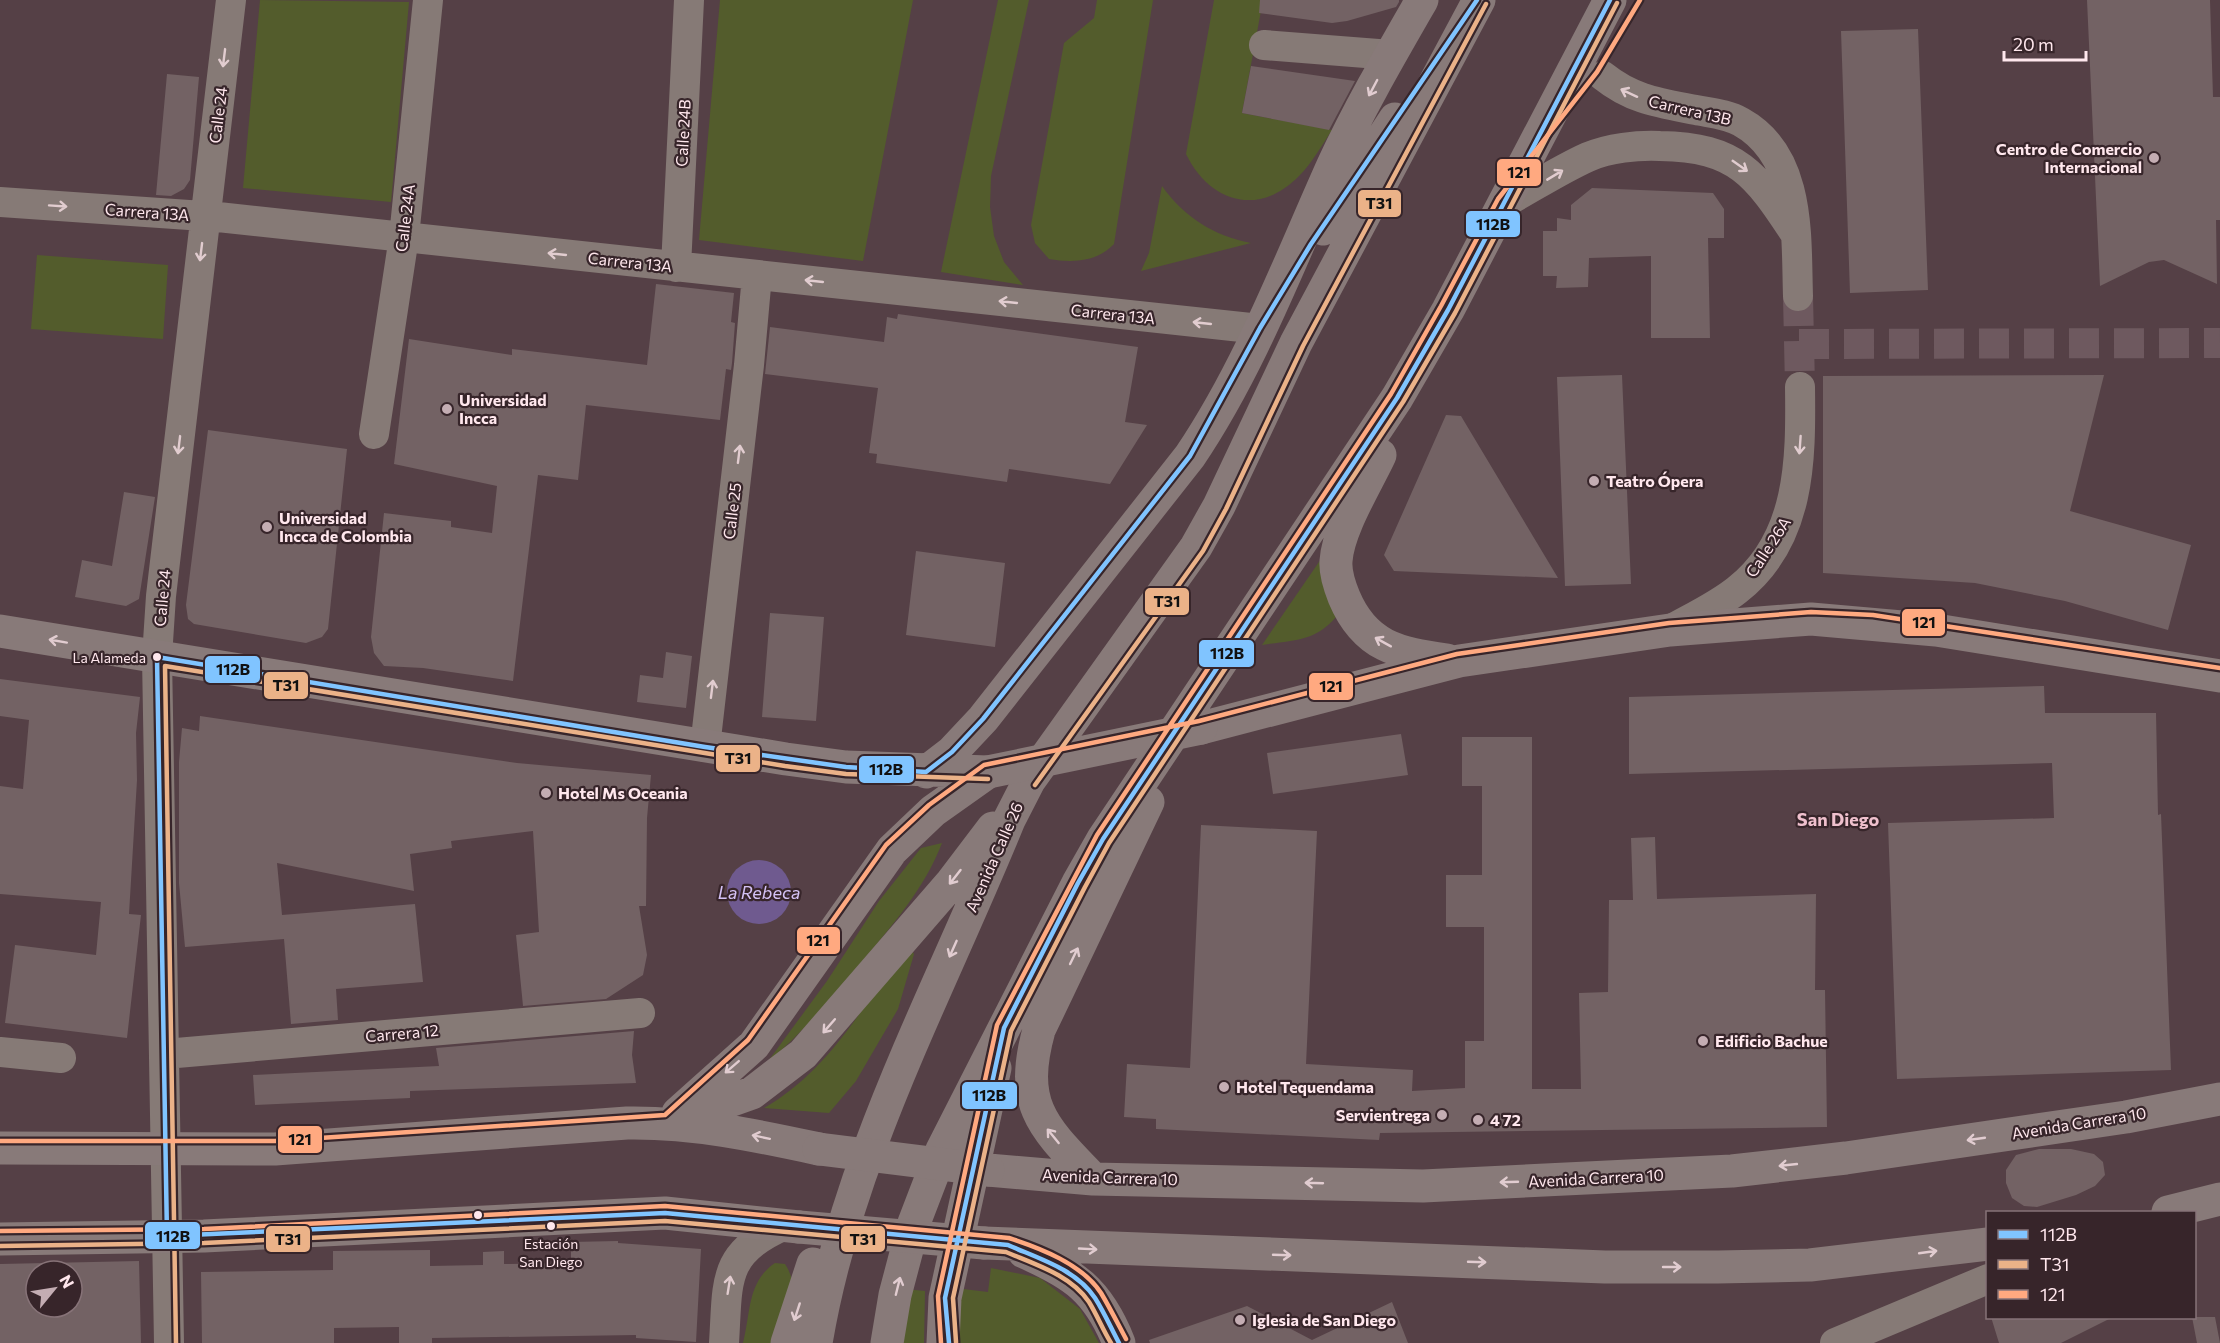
<svg xmlns="http://www.w3.org/2000/svg" width="2220" height="1343" font-family="Commissioner,sans-serif">
  <style>
    .green { fill: #535c2c }
    .water { fill: #6f5a8f }
    .building { fill: #736264; fill-rule: evenodd }
    .lines { fill: none; stroke-linecap: round; stroke-linejoin: round }
    .minor-tunnel { stroke: #6e595f; stroke-width: 30; stroke-dasharray: 30 15; stroke-linecap: butt }
    .minor { stroke: #867a76; stroke-width: 30 }
    .major { stroke: #887a79; stroke-width: 33 }
    .major-bridge { stroke: #887a79; stroke-width: 33 }
    .bus-1-casing { stroke: #37252a; stroke-width: 9 }
    .bus-2-casing { stroke: #37252a; stroke-width: 9 }
    .bus-3-casing { stroke: #37252a; stroke-width: 9 }
    .bus-1 { stroke: #80c4ff; stroke-width: 4.5 }
    .bus-2 { stroke: #ebb288; stroke-width: 4.5 }
    .bus-3 { stroke: #ffa980; stroke-width: 4.5 }
    .oneway { stroke: #e1cccf }
    .oneway2 { stroke: #e1ccd0 }
    .poi-dot { fill: #c4adb3; stroke: #37252a; stroke-width: 2 }
    .bus-dot { fill: #ffe7ed; stroke: #37252a; stroke-width: 2 }
    .labels { text-anchor: middle; stroke-width: 4.5; stroke-linejoin: round; paint-order: stroke }
    .bus-label { font-size: 14px; fill: #ffe7ed; stroke: #37252a; text-anchor: end }
    .street-label { font-size: 16px; fill: #ffe7ed; stroke: #37252a }
    .poi-label { font-size: 16px; font-weight: bold; fill: #ffe7ed; stroke: #37252a; text-anchor: start }
    .neighbourhood-label { font-size: 18px; font-weight: bold; fill: #efc0cd; stroke: #37252a }
    .water-label { font-size: 18px; font-style: italic; fill: #d4c2f5; stroke: #37252a }
    .line-badge { stroke: #37252a; stroke-width: 2 }
    .pale-badge-label { font-size: 16px; text-anchor: middle; font-weight: bold; fill: #111 }
  </style>
  <rect width="100%" height="100%" fill="#554046"/>
  <path class="green" d="M 260,0 L 409,2 L 391,202 L 243,188 Z
    M 720,0 L 913,0 L 863,261 L 699,240 Z
    M 998,0 L 1029,0 L 991,176 L 990,207 L 994,236 L 1004,262 L 1023,285 L 941,272 Z
    M 1097,0 L 1153,0 L 1114,244 C 1097,262 1073,263 1049,259 L 1035,243 L 1031,225 L 1064,43 L 1094,18 Z
    M 1214,0 L 1263,0 L 1242,113 L 1332,130 C 1322,145 1312,163 1299,176 C 1259,217 1210,203 1186,154 Z
    M 1162,186 C 1184,217 1214,236 1251,243 L 1141,271 L 1149,253 Z
    M 37,255 L 168,265 L 163,339 L 31,329 Z
    M 1321,559 L 1323,583 L 1336,617 C 1315,642 1293,640 1262,645 Z
    M 942,843 C 925,888 891,927 860,964 C 829,1001 803,1032 766,1064 L 827,981 L 879,901 L 921,848 Z
    M 907,943 L 914,954 L 898,1009 L 856,1081 L 829,1113 L 764,1108 C 829,1071 866,1003 907,943 Z
    M 775,1263 L 785,1264 C 802,1289 788,1317 781,1343 L 743,1343 C 751,1312 747,1282 775,1263 Z
    M 991,1268 L 1040,1278 L 1080,1309 L 1099,1343 L 960,1343 L 955,1288 L 988,1292 Z
    M 905,1289 L 925,1291 L 924,1343 L 895,1343 Z"/>
  <path class="water" d="M727 892a32 32 0 1 1 64 0a32 32 0 1 1-64 0Z"/>
  <path class="building" d="M 1260,0 L 1399,0 L 1399,2 L 1396,7 L 1347,21 L 1332,23 L 1259,13 Z
    M 2087,0 L 2210,0 L 2213,97 L 2220,97 L 2220,220 L 2216,220 L 2217,284 L 2164,260 L 2149,262 L 2100,286 Z
    M 1918,29 L 1928,290 L 1850,293 L 1841,31 Z
    M 1251,66 L 1355,81 L 1329,130 L 1242,113 Z
    M 167,74 L 199,77 L 190,180 L 184,189 L 171,196 L 156,195 Z
    M 1592,188 L 1713,193 L 1724,209 L 1724,238 L 1708,238 L 1710,338 L 1651,338 L 1651,256 L 1589,258 L 1588,287 L 1556,288 L 1557,276 L 1543,276 L 1543,231 L 1557,231 L 1557,218 L 1571,220 L 1571,205 Z
    M 656,284 L 734,293 L 731,322 L 735,323 L 732,363 L 731,370 L 726,369 L 720,420 L 586,405 L 578,480 L 538,475 L 513,681 L 423,668 L 384,666 L 374,653 L 371,637 L 384,513 L 451,521 L 451,527 L 492,533 L 497,486 L 394,464 L 409,339 L 512,355 L 512,349 L 647,365 Z
    M 898,314 L 1138,347 L 1125,422 L 1147,425 L 1110,484 L 1009,469 L 1007,482 L 876,463 L 877,454 L 869,453 L 878,388 L 765,374 L 770,327 L 884,342 L 887,317 L 897,319 Z
    M 1622,375 L 1631,584 L 1565,586 L 1557,377 Z
    M 2104,375 L 2070,511 L 2191,545 L 2168,630 L 2065,601 L 1975,583 L 1823,573 L 1823,376 Z
    M 1446,415 L 1461,416 L 1558,578 L 1394,571 L 1384,555 Z
    M 208,430 L 347,449 L 328,629 L 322,637 L 306,643 L 194,624 L 188,619 L 186,605 Z
    M 124,492 L 155,497 L 139,599 L 126,606 L 75,597 L 82,560 L 112,566 Z
    M 916,551 L 1005,563 L 995,647 L 906,635 Z
    M 770,613 L 824,617 L 816,721 L 762,717 Z
    M 666,652 L 692,656 L 686,708 L 637,702 L 640,675 L 663,678 Z
    M 0,679 L 140,697 L 136,733 L 137,780 L 129,914 L 141,915 L 127,1038 L 5,1023 L 15,945 L 96,955 L 101,902 L 0,894 L 0,786 L 23,789 L 29,720 L 0,716 Z
    M 2044,686 L 2045,713 L 2156,713 L 2158,815 L 2161,814 L 2171,1070 L 1897,1079 L 1888,823 L 2054,818 L 2052,763 L 1629,774 L 1629,697 Z
    M 200,716 L 517,763 L 651,775 L 647,818 L 646,906 L 639,906 L 647,955 L 643,975 L 606,999 L 523,1006 L 516,935 L 539,932 L 533,831 L 451,841 L 452,848 L 410,854 L 414,891 L 277,863 L 282,915 L 415,904 L 423,982 L 336,989 L 338,1020 L 291,1024 L 284,939 L 185,947 L 179,883 L 179,762 L 182,728 L 199,731 Z
    M 1401,734 L 1408,775 L 1273,794 L 1267,753 Z
    M 1462,737 L 1532,737 L 1532,1089 L 1581,1089 L 1579,993 L 1608,992 L 1609,900 L 1633,900 L 1631,838 L 1655,837 L 1657,899 L 1816,894 L 1815,990 L 1825,990 L 1827,1127 L 1380,1133 L 1379,1140 L 1156,1129 L 1156,1119 L 1124,1117 L 1127,1064 L 1190,1068 L 1201,825 L 1317,831 L 1306,1064 L 1413,1070 L 1412,1091 L 1465,1088 L 1465,1041 L 1484,1041 L 1484,927 L 1446,927 L 1446,875 L 1482,875 L 1482,786 L 1462,786 Z
    M 634,1031 L 632,1055 L 636,1083 L 410,1091 L 410,1098 L 255,1105 L 253,1075 L 439,1066 L 436,1048 Z
    M 2039,1149 L 2071,1149 L 2094,1154 L 2103,1162 L 2105,1175 L 2095,1186 L 2076,1195 L 2037,1207 L 2024,1206 L 2012,1198 L 2006,1183 L 2006,1170 L 2016,1155 Z
    M 618,1241 L 618,1243 L 701,1249 L 696,1342 L 636,1338 L 636,1335 L 432,1338 L 432,1343 L 399,1343 L 399,1327 L 334,1328 L 334,1343 L 202,1343 L 201,1272 L 333,1270 L 333,1251 L 430,1250 L 430,1266 L 483,1265 L 483,1252 L 504,1251 L 504,1264 L 571,1263 L 571,1242 Z
    M 139,1261 L 141,1343 L 0,1343 L 0,1264 ZM 36,1271 L 72,1271 L 72,1307 L 36,1307 Z
    M 1392,1302 L 1408,1343 L 1150,1343 L 1149,1340 L 1247,1306 L 1312,1340 Z
    M 1991,1317 L 2113,1317 L 2061,1343 L 1999,1343 Z
    M 2192,1317 L 2215,1317 L 2220,1343 L 2197,1343 Z"/>
  <g class="lines">
    <path class="minor-tunnel" d="M 1798,296 L 1800,387
      M 1799,344 L 2220,343"/>
    <path class="minor" d="M 1264,45 L 1391,55
      M 1603,76 C 1633,100 1660,103 1696,110 C 1711,113 1727,114 1741,122 C 1802,156 1796,237 1798,296
      M 0,202 L 218,217 L 1260,329
      M 1504,203 C 1532,188 1559,170 1588,157 C 1609,148 1637,145 1660,146 C 1737,147 1756,174 1796,235
      M 676,267 L 689,0
      M 374,434 L 404,237 L 428,0
      M 1670,630 C 1693,617 1717,606 1737,590 C 1801,540 1801,460 1800,387
      M 705,747 L 749,365 L 757,275
      M 0,1052 L 61,1058
      M 165,1054 L 640,1013
      M 169,1343 L 157,657 L 161,596 L 231,0
      M 724,1343 C 728,1283 721,1253 783,1226
      M 1835,1343 L 1988,1279"/>
    <path class="major" d="M 1323,229 L 1395,119
      M 1380,455 C 1366,485 1338,529 1336,561 C 1335,573 1340,587 1344,597 C 1365,647 1398,653 1447,660
      M 0,631 L 786,759 L 846,767 L 988,772
      M 1201,728 L 1459,661 L 1670,630 L 1811,619 L 1936,630 L 2220,676
      M 926,772 L 952,752 L 983,719 L 1190,456 C 1250,367 1289,263 1333,165 C 1359,109 1391,54 1422,0
      M 678,1113 L 754,1045 L 892,850 L 933,811 L 988,772
      M 679,1119 L 752,1093 L 803,1054 L 952,882 L 993,828
      M 0,1148 L 275,1149 L 627,1123 C 693,1122 754,1135 819,1149
      M 988,1170 L 1093,1179 L 1423,1186 L 1732,1171 L 1846,1158 L 2126,1117 L 2220,1099
      M 1093,1179 C 1043,1127 1018,1106 1039,1030 L 1148,802
      M 2168,1212 L 2220,1199
      M 0,1239 L 204,1236 L 665,1213 L 799,1227
      M 984,1243 L 1605,1267 L 1718,1267 L 1810,1265 L 1988,1244
      M 1024,1252 C 1074,1274 1098,1290 1119,1343
      M 787,1343 L 813,1264
      M 816,1343 C 847,1158 939,992 1009,820 L 1029,781 L 1196,547 L 1219,506 L 1296,343 L 1479,0
      M 887,1343 L 895,1295 L 914,1223 L 942,1150 L 1078,883 L 1103,839 L 1397,398 L 1448,310 L 1610,0
      M 943,1343 L 945,1298 L 995,1068"/>
    <path class="major-bridge" d="M 988,772 L 1201,728
      M 819,1149 L 988,1170
      M 799,1227 L 984,1243"/>
    <defs>
      <path id="bus-1" d="M 949,1343 L 945,1298 L 1004,1028 L 1078,883 L 1103,839 L 1397,398 L 1448,310 L 1610,0
        M 1119,1343 C 1111,1328 1104,1312 1095,1298 C 1076,1269 1037,1258 1008,1245 L 665,1213 L 167,1236 L 157,657 L 705,747 L 846,767 L 926,772 L 952,752 L 983,719 L 1190,456 L 1260,328 L 1311,244 L 1477,0"/>
      <path id="bus-2" d="M 1035,785 L 1203,551 L 1226,509 L 1303,346 L 1486,4
        M 0,1246 L 204,1243 L 665,1221 L 1006,1252 C 1034,1264 1071,1275 1089,1302 C 1097,1315 1103,1330 1111,1343
        M 956,1342 L 953,1298 L 1011,1031 L 1085,887 L 1109,843 L 1403,402 L 1455,313 L 1617,3
        M 176,1343 L 165,666 L 785,766 L 846,774 L 988,779"/>
      <path id="bus-3" d="M 0,1141 L 275,1141 L 665,1115 L 748,1040 L 886,845 L 929,805 L 984,765 L 1199,721 L 1457,654 L 1669,623 L 1811,612 L 1873,615 L 2220,668
        M 0,1231 L 204,1229 L 665,1206 L 1009,1238 C 1040,1248 1082,1264 1101,1293 C 1110,1308 1118,1324 1126,1339
        M 941,1343 L 938,1296 L 997,1025 L 1097,835 L 1391,394 L 1441,306 L 1498,199 L 1597,72 L 1640,0"/>
    </defs>
    <use href="#bus-1" class="bus-1-casing"/>
    <use href="#bus-2" class="bus-2-casing"/>
    <use href="#bus-3" class="bus-3-casing"/>
    <use href="#bus-1" class="bus-1"/>
    <use href="#bus-2" class="bus-2"/>
    <use href="#bus-3" class="bus-3"/>
  </g>
  <defs><path id="oneway-shaft" d="M-6 0H5M1.5-3L5.5 0L1.5 3" fill="none" stroke-width="1.6" stroke-linecap="round" stroke-linejoin="round" transform="scale(1.5)"/></defs>
  <g class="oneway">
    <use href="#oneway-shaft" transform="translate(224 58) rotate(97)"/>
    <use href="#oneway-shaft" transform="translate(1629 93) rotate(-155)"/>
    <use href="#oneway-shaft" transform="translate(1740 166) rotate(35)"/>
    <use href="#oneway-shaft" transform="translate(1555 175) rotate(-31)"/>
    <use href="#oneway-shaft" transform="translate(58 206) rotate(4)"/>
    <use href="#oneway-shaft" transform="translate(201 252) rotate(97)"/>
    <use href="#oneway-shaft" transform="translate(557 254) rotate(-174)"/>
    <use href="#oneway-shaft" transform="translate(814 281) rotate(-174)"/>
    <use href="#oneway-shaft" transform="translate(1008 302) rotate(-174)"/>
    <use href="#oneway-shaft" transform="translate(1202 323) rotate(-174)"/>
    <use href="#oneway-shaft" transform="translate(179 445) rotate(97)"/>
    <use href="#oneway-shaft" transform="translate(1800 445) rotate(94)"/>
    <use href="#oneway-shaft" transform="translate(739 454) rotate(-83)"/>
    <use href="#oneway-shaft" transform="translate(712 689) rotate(-83)"/>
    <use href="#oneway-shaft" transform="translate(729 1285) rotate(-81)"/>
  </g>
  <g class="oneway2">
    <use href="#oneway-shaft" transform="translate(1373 88) rotate(118)"/>
    <use href="#oneway-shaft" transform="translate(58 641) rotate(-170)"/>
    <use href="#oneway-shaft" transform="translate(1383 642) rotate(-151)"/>
    <use href="#oneway-shaft" transform="translate(955 877) rotate(128)"/>
    <use href="#oneway-shaft" transform="translate(953 949) rotate(114)"/>
    <use href="#oneway-shaft" transform="translate(1074 956) rotate(-64)"/>
    <use href="#oneway-shaft" transform="translate(829 1026) rotate(131)"/>
    <use href="#oneway-shaft" transform="translate(732 1067) rotate(139)"/>
    <use href="#oneway-shaft" transform="translate(1053 1136) rotate(-129)"/>
    <use href="#oneway-shaft" transform="translate(761 1137) rotate(-168)"/>
    <use href="#oneway-shaft" transform="translate(1976 1139) rotate(172)"/>
    <use href="#oneway-shaft" transform="translate(1788 1165) rotate(174)"/>
    <use href="#oneway-shaft" transform="translate(1509 1182) rotate(178)"/>
    <use href="#oneway-shaft" transform="translate(1314 1183) rotate(-178)"/>
    <use href="#oneway-shaft" transform="translate(1088 1249) rotate(3)"/>
    <use href="#oneway-shaft" transform="translate(1928 1252) rotate(-8)"/>
    <use href="#oneway-shaft" transform="translate(1282 1255) rotate(2)"/>
    <use href="#oneway-shaft" transform="translate(1477 1262) rotate(2)"/>
    <use href="#oneway-shaft" transform="translate(1672 1267)"/>
    <use href="#oneway-shaft" transform="translate(898 1286) rotate(-76)"/>
    <use href="#oneway-shaft" transform="translate(797 1312) rotate(108)"/>
  </g>
  <g class="poi-dot">
    <circle cx="2154" cy="158" r="6"/>
    <circle cx="447" cy="409" r="6"/>
    <circle cx="1594" cy="481" r="6"/>
    <circle cx="267" cy="527" r="6"/>
    <circle cx="546" cy="793" r="6"/>
    <circle cx="1703" cy="1041" r="6"/>
    <circle cx="1224" cy="1087" r="6"/>
    <circle cx="1442" cy="1115" r="6"/>
    <circle cx="1478" cy="1120" r="6"/>
    <circle cx="1240" cy="1320" r="6"/>
  </g>
  <g class="bus-dot">
    <circle cx="157" cy="657" r="5"/>
    <circle cx="478" cy="1215" r="5"/>
    <circle cx="551" cy="1226" r="5"/>
  </g>
  <g class="labels">
    <g class="bus-label">
      <text x="146" y="663">La Alameda</text>
      <text x="551" y="1249" text-anchor="middle">Estación<tspan x="551" dy="18">San Diego</tspan></text>
    </g>
    <g class="street-label">
      <text transform="translate(1690 110) rotate(13)" y="6">Carrera 13B</text>
      <text transform="translate(218 115) rotate(-83)" y="6">Calle 24</text>
      <text transform="translate(683 133) rotate(-87)" y="6">Calle 24B</text>
      <text transform="translate(147 212) rotate(4)" y="6">Carrera 13A</text>
      <text transform="translate(405 218) rotate(-83)" y="6">Calle 24A</text>
      <text transform="translate(630 262) rotate(6)" y="6">Carrera 13A</text>
      <text transform="translate(1113 314) rotate(6)" y="6">Carrera 13A</text>
      <text transform="translate(732 511) rotate(-83)" y="6">Calle 25</text>
      <text transform="translate(1768 547) rotate(-57)" y="6">Calle 26A</text>
      <text transform="translate(162 598) rotate(-85)" y="6">Calle 24</text>
      <text transform="translate(994 857) rotate(-66)" y="6">Avenida Calle 26</text>
      <text transform="translate(402 1033) rotate(-5)" y="6">Carrera 12</text>
      <text transform="translate(2079 1123) rotate(-9)" y="6">Avenida Carrera 10</text>
      <text transform="translate(1110 1177) rotate(2)" y="6">Avenida Carrera 10</text>
      <text transform="translate(1596 1178) rotate(-3)" y="6">Avenida Carrera 10</text>
    </g>
    <g class="poi-label">
      <text x="2142" y="155" text-anchor="end">Centro de Comercio<tspan x="2142" dy="18">Internacional</tspan></text>
      <text x="459" y="406">Universidad<tspan x="459" dy="18">Incca</tspan></text>
      <text x="1606" y="487">Teatro Ópera</text>
      <text x="279" y="524">Universidad<tspan x="279" dy="18">Incca de Colombia</tspan></text>
      <text x="558" y="799">Hotel Ms Oceania</text>
      <text x="1715" y="1047">Edificio Bachue</text>
      <text x="1236" y="1093">Hotel Tequendama</text>
      <text x="1430" y="1121" text-anchor="end">Servientrega</text>
      <text x="1490" y="1126">4 72</text>
      <text x="1252" y="1326">Iglesia de San Diego</text>
    </g>
    <g class="neighbourhood-label">
      <text x="1838" y="826">San Diego</text>
    </g>
    <g class="water-label">
      <text x="759" y="899">La Rebeca</text>
    </g>
  </g>
  <g class="line-badge">
    <rect x="1496" y="158" width="46" height="29" rx="6" fill="#ffa980"/>
    <rect x="1357" y="189" width="45" height="29" rx="6" fill="#ebb288"/>
    <rect x="1465" y="210" width="56" height="28" rx="6" fill="#80c4ff"/>
    <rect x="1144" y="587" width="46" height="29" rx="6" fill="#ebb288"/>
    <rect x="1901" y="608" width="45" height="29" rx="6" fill="#ffa980"/>
    <rect x="1198" y="639" width="57" height="29" rx="6" fill="#80c4ff"/>
    <rect x="204" y="655" width="57" height="29" rx="6" fill="#80c4ff"/>
    <rect x="263" y="671" width="46" height="29" rx="6" fill="#ebb288"/>
    <rect x="1308" y="672" width="46" height="29" rx="6" fill="#ffa980"/>
    <rect x="715" y="744" width="46" height="29" rx="6" fill="#ebb288"/>
    <rect x="858" y="755" width="57" height="29" rx="6" fill="#80c4ff"/>
    <rect x="796" y="926" width="45" height="29" rx="6" fill="#ffa980"/>
    <rect x="961" y="1081" width="57" height="29" rx="6" fill="#80c4ff"/>
    <rect x="277" y="1125" width="46" height="29" rx="6" fill="#ffa980"/>
    <rect x="144" y="1221" width="57" height="29" rx="6" fill="#80c4ff"/>
    <rect x="265" y="1225" width="46" height="28" rx="6" fill="#ebb288"/>
    <rect x="840" y="1225" width="46" height="28" rx="6" fill="#ebb288"/>
  </g>
  <g class="pale-badge-label">
    <text x="1519" y="178">121</text>
    <text x="1379" y="209">T31</text>
    <text x="1493" y="230">112B</text>
    <text x="1167" y="607">T31</text>
    <text x="1924" y="628">121</text>
    <text x="1227" y="659">112B</text>
    <text x="233" y="675">112B</text>
    <text x="286" y="691">T31</text>
    <text x="1331" y="692">121</text>
    <text x="738" y="764">T31</text>
    <text x="886" y="775">112B</text>
    <text x="818" y="946">121</text>
    <text x="989" y="1101">112B</text>
    <text x="300" y="1145">121</text>
    <text x="173" y="1242">112B</text>
    <text x="288" y="1245">T31</text>
    <text x="863" y="1245">T31</text>
  </g>
  <rect x="1986" y="1211" width="210" height="108" fill="#37252a" stroke="#877378" stroke-width="1.5"/>
  <rect x="1998" y="1230" width="30" height="9" fill="#80c4ff" stroke="#877378" stroke-width="1.5"/>
  <text x="2040" y="1241" font-size="18" fill="#ffe7ed">112B</text>
  <rect x="1998" y="1260" width="30" height="9" fill="#ebb288" stroke="#877378" stroke-width="1.5"/>
  <text x="2040" y="1271" font-size="18" fill="#ffe7ed">T31</text>
  <rect x="1998" y="1290" width="30" height="9" fill="#ffa980" stroke="#877378" stroke-width="1.5"/>
  <text x="2040" y="1301" font-size="18" fill="#ffe7ed">121</text>
  <g transform="translate(54 1289) rotate(60)"><circle r="28" fill="#37252a" stroke="#877378" stroke-width="1.5"/>
  <path d="M0-4.5L10 22L0 15L-10 22Z" fill="#c4adb3"/>
  <text y="-9" font-size="16" font-weight="bold" text-anchor="middle" fill="#ffe7ed">N</text>
  </g>
  <path d="M2004 51v9h82v-9" fill="none" stroke="#ffe7ed" stroke-width="3"/>
  <text x="2013" y="51" font-size="18" fill="#ffe7ed" stroke="#37252a" stroke-width="4.5" paint-order="stroke">20 m</text>
</svg>
